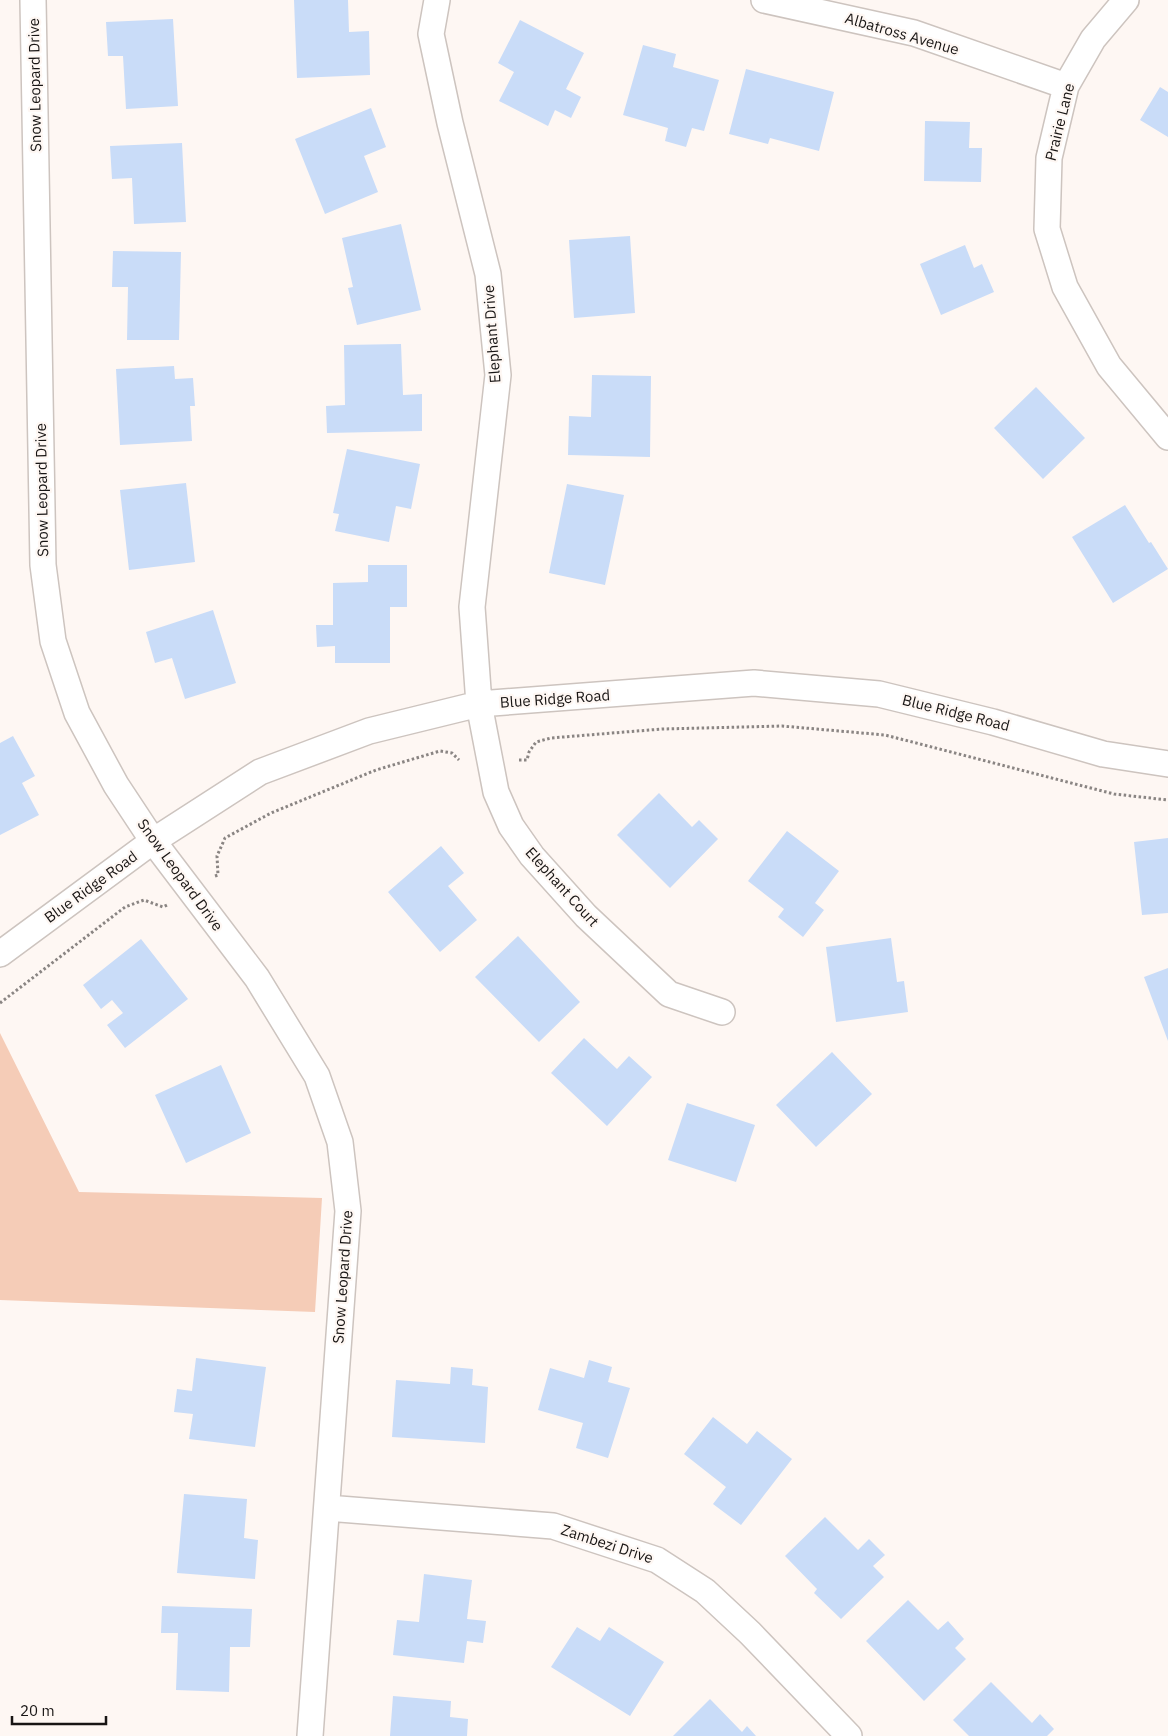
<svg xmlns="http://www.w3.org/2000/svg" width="1168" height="1736" font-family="'IBM Plex Sans',sans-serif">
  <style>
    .green { fill: #f5ccb7 }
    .building { fill: #c9dcf8 }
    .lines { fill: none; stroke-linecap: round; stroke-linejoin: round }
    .street-casing { stroke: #cdc4bf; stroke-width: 28 }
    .path { stroke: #8a8583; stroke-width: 3; stroke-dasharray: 2.5 2.5; stroke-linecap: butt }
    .street { stroke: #fff; stroke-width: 25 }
    .labels { text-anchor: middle; stroke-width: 4.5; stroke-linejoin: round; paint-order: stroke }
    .street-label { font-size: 15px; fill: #181514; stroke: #fef7f3 }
  </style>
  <rect width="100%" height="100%" fill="#fef7f3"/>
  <path class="green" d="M 0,1033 L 79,1192 L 322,1198 L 315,1312 L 0,1300 Z"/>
  <path class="building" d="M 294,0 L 348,0 L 349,32 L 369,31 L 370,75 L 297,78 Z
    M 173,19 L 178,106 L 126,109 L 123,56 L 108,56 L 106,22 Z
    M 520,20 L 584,53 L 566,89 L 581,97 L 571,118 L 555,110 L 548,126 L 499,101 L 514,72 L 498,63 Z
    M 643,45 L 676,54 L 673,67 L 719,80 L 704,131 L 692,128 L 686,147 L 665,141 L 668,128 L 623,115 Z
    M 746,69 L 834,92 L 819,151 L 770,138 L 768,144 L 729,134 Z
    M 1160,87 L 1168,92 L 1168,137 L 1140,120 Z
    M 371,108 L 386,147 L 364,156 L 378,192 L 325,214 L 295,139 Z
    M 925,121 L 970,122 L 969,148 L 982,148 L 981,182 L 924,181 Z
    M 182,143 L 186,222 L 134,224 L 132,178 L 112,179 L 110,146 Z
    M 401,224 L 421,310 L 357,325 L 348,288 L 353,287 L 342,238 Z
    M 630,236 L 635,313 L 574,318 L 569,240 Z
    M 965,245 L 974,268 L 982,264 L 994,292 L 941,315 L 920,264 Z
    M 113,251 L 181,252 L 179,340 L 127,340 L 128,287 L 112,287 Z
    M 401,344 L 403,395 L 422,394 L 422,431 L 327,433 L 326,406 L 345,405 L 344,345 Z
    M 174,366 L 175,379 L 193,378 L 195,406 L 190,406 L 192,441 L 120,445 L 116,369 Z
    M 592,375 L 651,376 L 650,457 L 568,455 L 569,416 L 591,417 Z
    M 1036,387 L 1085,438 L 1043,479 L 994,428 Z
    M 347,449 L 420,464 L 411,509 L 396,506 L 389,542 L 335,531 L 339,514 L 333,513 Z
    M 186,483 L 195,562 L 129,570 L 120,490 Z
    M 567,484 L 624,495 L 605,585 L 549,573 Z
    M 1125,505 L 1149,543 L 1151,542 L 1168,569 L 1113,603 L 1072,537 Z
    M 368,565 L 407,565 L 407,607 L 390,607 L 390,663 L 335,663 L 335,646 L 317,647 L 316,625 L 333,625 L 333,583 L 368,582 Z
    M 213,610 L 236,683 L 185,699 L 172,658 L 155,663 L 146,632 Z
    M 13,736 L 35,776 L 22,783 L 39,815 L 0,835 L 0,743 Z
    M 659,793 L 692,827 L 699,820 L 718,839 L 670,888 L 617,835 Z
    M 787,831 L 839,871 L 815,903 L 824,910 L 803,937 L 778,917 L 784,909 L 748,881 Z
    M 1168,838 L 1168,913 L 1142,915 L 1134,842 Z
    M 441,846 L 464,873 L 448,886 L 477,920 L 440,952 L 388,892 Z
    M 518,936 L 580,1002 L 539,1042 L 475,977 Z
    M 891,938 L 897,982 L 904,981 L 908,1012 L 836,1022 L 826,947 Z
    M 141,939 L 188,999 L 125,1048 L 107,1025 L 123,1013 L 112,1000 L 101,1009 L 83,985 Z
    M 1168,968 L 1168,1041 L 1144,977 Z
    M 584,1038 L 617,1069 L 629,1056 L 652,1077 L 607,1126 L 551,1073 Z
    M 832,1052 L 872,1094 L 816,1147 L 776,1105 Z
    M 221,1065 L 251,1133 L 186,1163 L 155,1095 Z
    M 687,1103 L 755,1125 L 736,1182 L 668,1160 Z
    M 196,1358 L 266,1367 L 255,1447 L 189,1439 L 193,1414 L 174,1412 L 177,1389 L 192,1391 Z
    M 589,1360 L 612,1367 L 608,1382 L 630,1388 L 608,1458 L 576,1448 L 583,1423 L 538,1410 L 550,1368 L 584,1378 Z
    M 451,1367 L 473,1369 L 472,1385 L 488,1387 L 485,1443 L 392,1437 L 396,1380 L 450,1384 Z
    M 713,1417 L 747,1444 L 757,1431 L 792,1459 L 741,1525 L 713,1504 L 726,1487 L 684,1454 Z
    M 184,1494 L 247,1499 L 244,1538 L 258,1540 L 255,1579 L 177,1573 Z
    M 825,1517 L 858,1550 L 869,1539 L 885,1555 L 873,1566 L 884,1577 L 841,1619 L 814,1593 L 817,1589 L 785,1556 Z
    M 424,1574 L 472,1580 L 467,1619 L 486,1621 L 483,1643 L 467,1641 L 464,1663 L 393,1655 L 397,1620 L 419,1622 Z
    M 908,1600 L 938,1630 L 948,1621 L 964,1639 L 955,1648 L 966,1659 L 924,1701 L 866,1641 Z
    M 162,1606 L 252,1609 L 250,1647 L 230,1647 L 229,1692 L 176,1690 L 178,1633 L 161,1633 Z
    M 577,1627 L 600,1641 L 609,1627 L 664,1662 L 630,1716 L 551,1667 Z
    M 991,1682 L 1032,1723 L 1040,1714 L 1054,1729 L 1047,1736 L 969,1736 L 953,1720 Z
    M 393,1696 L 451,1701 L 450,1717 L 468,1719 L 467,1736 L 390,1736 Z
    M 710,1699 L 742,1732 L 747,1726 L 756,1736 L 673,1736 Z"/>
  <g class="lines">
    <defs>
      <path id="street" d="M 33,0 L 43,565 L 53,641 L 77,713 L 116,785 L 153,841 L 257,978 L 317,1076 L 340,1142 L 348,1211 L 310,1736
        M 437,0 L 431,34 L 450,123 L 488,274 L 498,375 L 472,607 L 479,704 L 496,792 L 511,826 L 532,856 L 586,916 L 669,994 L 722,1012
        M 764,0 L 914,33 L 1066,86
        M 1126,0 L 1093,39 L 1066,86 L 1049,158 L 1047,229 L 1065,287 L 1109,366 L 1168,437
        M 0,954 L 153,841 L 260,772 L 369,731 L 479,704 L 754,683 L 879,694 L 993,722 L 1103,754 L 1168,764
        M 327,1508 L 553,1526 L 657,1560 L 705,1591 L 750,1633 L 849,1736"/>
    </defs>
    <use href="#street" class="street-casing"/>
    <path class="path" d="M 519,760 L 527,760 L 529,752 L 536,742 L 551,738 L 662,729 L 782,726 L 885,735 L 1114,794 L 1168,800
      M 215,876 L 218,875 L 217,856 L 225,838 L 271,813 L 376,770 L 440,751 L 452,753 L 459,760
      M 0,1003 L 125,907 L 144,900 L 163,907 L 167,905"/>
    <use href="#street" class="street"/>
  </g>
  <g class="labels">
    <g class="street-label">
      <text transform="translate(902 34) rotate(16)" y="5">Albatross Avenue</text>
      <text transform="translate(35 85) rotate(-91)" y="5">Snow Leopard Drive</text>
      <text transform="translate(1060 122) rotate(-76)" y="5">Prairie Lane</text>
      <text transform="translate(492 334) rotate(-94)" y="5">Elephant Drive</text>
      <text transform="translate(42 490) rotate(-91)" y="5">Snow Leopard Drive</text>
      <text transform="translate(555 699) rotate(-4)" y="5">Blue Ridge Road</text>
      <text transform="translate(956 713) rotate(14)" y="5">Blue Ridge Road</text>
      <text transform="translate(180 875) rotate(54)" y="5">Snow Leopard Drive</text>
      <text transform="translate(91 887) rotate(-36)" y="5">Blue Ridge Road</text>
      <text transform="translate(562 887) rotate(48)" y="5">Elephant Court</text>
      <text transform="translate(343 1277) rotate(-86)" y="5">Snow Leopard Drive</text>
      <text transform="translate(607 1544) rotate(18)" y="5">Zambezi Drive</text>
    </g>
  </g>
  <path d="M12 1716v8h94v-8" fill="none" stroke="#181514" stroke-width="2.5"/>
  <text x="20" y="1716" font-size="15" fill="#181514" stroke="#fef7f3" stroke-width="4" paint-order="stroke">20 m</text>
</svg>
